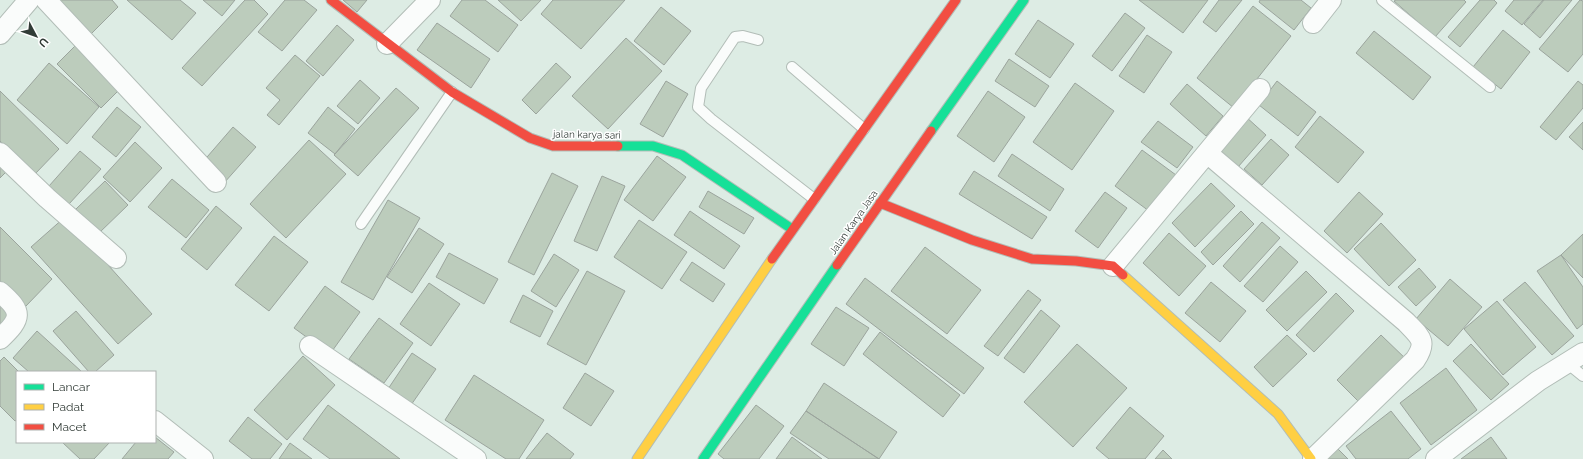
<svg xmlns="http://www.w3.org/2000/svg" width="1583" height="459" font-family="Raleway,sans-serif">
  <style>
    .building { fill: #bcccbc; stroke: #9ba49d }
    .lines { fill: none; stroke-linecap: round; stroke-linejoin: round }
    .lane-casing { stroke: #b2bdb7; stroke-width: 12 }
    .street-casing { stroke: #b2bdb7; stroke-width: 22 }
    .fast-casing { stroke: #b2bdb7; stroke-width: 11 }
    .slow-casing { stroke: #b2bdb7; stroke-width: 11 }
    .jam-casing { stroke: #b2bdb7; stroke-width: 11 }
    .lane { stroke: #fafcfb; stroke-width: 10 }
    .street { stroke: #fafcfb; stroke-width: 20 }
    .fast { stroke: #16e098; stroke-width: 9 }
    .slow { stroke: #ffcf43; stroke-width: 9 }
    .jam { stroke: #f24e42; stroke-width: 9 }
    .labels { text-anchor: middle; stroke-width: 3; stroke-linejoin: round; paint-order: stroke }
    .street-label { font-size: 10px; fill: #323c37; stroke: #fff }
  </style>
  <rect width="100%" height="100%" fill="#ddece4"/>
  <path class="building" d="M 50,0 L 112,0 L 118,7 L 88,37 Z
    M 127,0 L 180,0 L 196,13 L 172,40 Z
    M 203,0 L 235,0 L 222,16 Z
    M 245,0 L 254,0 L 268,14 L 202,86 L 182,68 Z
    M 285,0 L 304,0 L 317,10 L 282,51 L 258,32 Z
    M 343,0 L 367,0 L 357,12 Z
    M 462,0 L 485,0 L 518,25 L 498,52 L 450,16 Z
    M 498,0 L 541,0 L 521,21 Z
    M 553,0 L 625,0 L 581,49 L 541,14 Z
    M 1139,0 L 1208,0 L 1183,33 Z
    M 1219,0 L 1242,0 L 1216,32 L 1203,22 Z
    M 1260,0 L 1301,0 L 1311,8 L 1294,30 L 1259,2 Z
    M 1396,0 L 1464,0 L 1466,2 L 1435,37 L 1394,1 Z
    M 1480,0 L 1494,0 L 1497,3 L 1460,47 L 1448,37 Z
    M 1514,0 L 1543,0 L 1522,25 L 1505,11 Z
    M 1544,0 L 1572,0 L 1540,38 L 1524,24 Z
    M 1580,0 L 1583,1 L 1583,54 L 1568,72 L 1539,49 Z
    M 1253,6 L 1291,36 L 1234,108 L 1197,78 Z
    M 661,7 L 691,31 L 664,65 L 634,41 Z
    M 1125,13 L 1145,28 L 1112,71 L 1092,56 Z
    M 1038,20 L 1074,44 L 1050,78 L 1015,54 Z
    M 437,23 L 490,59 L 471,88 L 417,50 Z
    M 337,25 L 354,40 L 323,76 L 306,61 Z
    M 1503,30 L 1530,52 L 1501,89 L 1473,67 Z
    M 1374,31 L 1431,77 L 1413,100 L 1356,53 Z
    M 1147,35 L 1172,52 L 1144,93 L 1119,76 Z
    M 626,38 L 662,71 L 608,129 L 572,96 Z
    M 75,46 L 119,90 L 101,108 L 57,64 Z
    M 295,55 L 320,76 L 279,125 L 267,115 L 280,100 L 266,88 Z
    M 1009,59 L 1049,86 L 1035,107 L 995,81 Z
    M 49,63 L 99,107 L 67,144 L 17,100 Z
    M 556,63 L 571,77 L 536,114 L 522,100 Z
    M 360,80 L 380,98 L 358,124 L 337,106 Z
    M 666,81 L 688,94 L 663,137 L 640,124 Z
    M 1277,81 L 1316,112 L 1298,136 L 1259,105 Z
    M 1578,81 L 1583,85 L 1583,108 L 1556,140 L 1540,127 Z
    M 1075,83 L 1114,111 L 1072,170 L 1033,142 Z
    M 1187,84 L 1223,116 L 1206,136 L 1170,104 Z
    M 396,88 L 419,108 L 358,176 L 334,155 Z
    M 0,91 L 59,149 L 35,174 L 0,141 Z
    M 988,91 L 1025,117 L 994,162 L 957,136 Z
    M 117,107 L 141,127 L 116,157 L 92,137 Z
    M 328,107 L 355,129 L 335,154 L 308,133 Z
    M 1245,116 L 1266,135 L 1238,167 L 1217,148 Z
    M 1320,116 L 1364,152 L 1338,183 L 1295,147 Z
    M 1158,121 L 1193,147 L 1177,168 L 1141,142 Z
    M 1583,122 L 1583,150 L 1569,137 Z
    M 233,127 L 256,147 L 224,183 L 201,164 Z
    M 1271,139 L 1289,155 L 1262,185 L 1244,169 Z
    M 309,140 L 346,174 L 286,238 L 250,204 Z
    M 135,142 L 162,168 L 130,202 L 103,177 Z
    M 1142,150 L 1176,175 L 1149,211 L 1115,186 Z
    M 80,151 L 101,169 L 69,204 L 49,186 Z
    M 1012,154 L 1064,189 L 1050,211 L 998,176 Z
    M 657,156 L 686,177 L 653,221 L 624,200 Z
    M 0,167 L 6,172 L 0,178 Z
    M 974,171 L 1047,217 L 1032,239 L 959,194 Z
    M 552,173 L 578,186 L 534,275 L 508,262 Z
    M 602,176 L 625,186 L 597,251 L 574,241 Z
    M 172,179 L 209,210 L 186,238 L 148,207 Z
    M 105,181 L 128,205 L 99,233 L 76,209 Z
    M 1211,183 L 1235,206 L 1195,247 L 1172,223 Z
    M 708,191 L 754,218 L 744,234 L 699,207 Z
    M 1105,192 L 1127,208 L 1098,248 L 1075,231 Z
    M 1359,192 L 1383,214 L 1347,253 L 1324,231 Z
    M 388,200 L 420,218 L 373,300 L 341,282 Z
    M 216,206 L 242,228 L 207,270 L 181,249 Z
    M 690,211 L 740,246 L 724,269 L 674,235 Z
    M 1241,211 L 1254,224 L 1213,265 L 1201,252 Z
    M 65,217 L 152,314 L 118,344 L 31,247 Z
    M 639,220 L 687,252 L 662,289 L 614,257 Z
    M 1262,222 L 1280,238 L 1240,282 L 1223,266 Z
    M 1381,223 L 1416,260 L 1389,286 L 1354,249 Z
    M 0,227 L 52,279 L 26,306 L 0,281 Z
    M 419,228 L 444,244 L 412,293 L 387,277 Z
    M 1169,233 L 1206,266 L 1179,296 L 1143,263 Z
    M 1583,234 L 1583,278 L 1561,255 Z
    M 274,236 L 308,262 L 269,311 L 235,285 Z
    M 1280,246 L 1298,262 L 1263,302 L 1244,286 Z
    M 925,247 L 981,290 L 947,334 L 891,291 Z
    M 449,253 L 498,279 L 484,304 L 436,277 Z
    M 554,254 L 579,270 L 556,307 L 531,291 Z
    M 1561,255 L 1583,287 L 1583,324 L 1577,329 L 1537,271 Z
    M 692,262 L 725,284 L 713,302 L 680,280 Z
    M 1419,268 L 1436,287 L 1416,306 L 1398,287 Z
    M 587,271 L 625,291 L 586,365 L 547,344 Z
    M 1306,271 L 1327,292 L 1287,331 L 1266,310 Z
    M 865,278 L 984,368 L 964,394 L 846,304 Z
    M 1450,279 L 1482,307 L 1448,346 L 1416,319 Z
    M 1211,282 L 1246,311 L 1220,342 L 1185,313 Z
    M 1525,282 L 1574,336 L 1552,355 L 1503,300 Z
    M 429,283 L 460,304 L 431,346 L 400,324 Z
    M 325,286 L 360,312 L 330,354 L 294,328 Z
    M 1028,290 L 1041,300 L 998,356 L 984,346 Z
    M 1336,293 L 1354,311 L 1314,352 L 1296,335 Z
    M 523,295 L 553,311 L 540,337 L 510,322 Z
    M 1497,301 L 1536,347 L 1503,375 L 1464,329 Z
    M 0,302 L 15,317 L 0,332 Z
    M 836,307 L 869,328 L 844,366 L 811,344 Z
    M 1041,310 L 1060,326 L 1024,373 L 1004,358 Z
    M 76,311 L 114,355 L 95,372 L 89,372 L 53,331 Z
    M 379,318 L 413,343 L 384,383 L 349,359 Z
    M 37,331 L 82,372 L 29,372 L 13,358 Z
    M 880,332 L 960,395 L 943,417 L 863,354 Z
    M 1287,335 L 1307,354 L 1273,387 L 1254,367 Z
    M 1381,335 L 1408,361 L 1363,406 L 1337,380 Z
    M 1077,344 L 1127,388 L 1073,447 L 1024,402 Z
    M 1471,344 L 1509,384 L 1491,400 L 1453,361 Z
    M 412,353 L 436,369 L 411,405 L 388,389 Z
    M 303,356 L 335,385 L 287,440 L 254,410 Z
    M 4,357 L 19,372 L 17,372 L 17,420 L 15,421 L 0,406 L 0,361 Z
    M 1446,368 L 1477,410 L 1431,445 L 1400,403 Z
    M 585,373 L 614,391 L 591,426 L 563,408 Z
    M 474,375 L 544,420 L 519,459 L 506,459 L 445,420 Z
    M 824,383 L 897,432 L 879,459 L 806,411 Z
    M 328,405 L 400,459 L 330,459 L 303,439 Z
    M 756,405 L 784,426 L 759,459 L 724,459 L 718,454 Z
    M 1130,407 L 1164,436 L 1145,459 L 1109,459 L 1096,448 Z
    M 806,411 L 879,459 L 829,459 L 790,433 Z
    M 1391,411 L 1421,449 L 1408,459 L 1356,459 L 1346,446 Z
    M 248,417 L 282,444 L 270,459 L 252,459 L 229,441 Z
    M 547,433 L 574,454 L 570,459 L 526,459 Z
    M 155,437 L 174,452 L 168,459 L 122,459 L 136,442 L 155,442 Z
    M 792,437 L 822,459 L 776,459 Z
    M 1491,437 L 1507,459 L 1461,459 Z
    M 62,442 L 110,442 L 94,459 L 80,459 Z
    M 290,443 L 312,459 L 279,459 Z
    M 1338,449 L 1348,459 L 1327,459 Z
    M 1163,450 L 1172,459 L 1155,459 Z"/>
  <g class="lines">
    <defs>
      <path id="lane" d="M 1382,0 L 1490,87
        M 758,40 L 743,36 L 735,37 L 701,88 L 698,107 L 711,119 L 814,199
        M 792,67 L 864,129
        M 361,224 L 452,92
        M 1567,363 L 1583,376"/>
      <path id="street" d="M 46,0 L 216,182
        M 1313,23 L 1331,0
        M 0,34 L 29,0
        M 387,44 L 430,0
        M 0,153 L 47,198 L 116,258
        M 1213,158 L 1406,322 C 1420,337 1428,341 1415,360 L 1313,459
        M 1113,266 L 1260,89
        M 0,292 C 23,312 22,318 0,339
        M 310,346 L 476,459
        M 155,421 L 203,459
        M 1436,459 L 1538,381 L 1583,353"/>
      <path id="fast" d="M 931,131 L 1024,0
        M 618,146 L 653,146 L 682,155 L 792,229
        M 703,459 L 837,265"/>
      <path id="slow" d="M 1123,275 L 1278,414 L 1311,459
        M 637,459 L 772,259"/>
      <path id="jam" d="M 331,0 L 452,92 L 530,138 L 553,146 L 618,146
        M 880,203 L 972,240 L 1032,259 L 1076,261 L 1113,266 L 1123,275
        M 772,259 L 956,0
        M 837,265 L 931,131"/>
    </defs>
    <use href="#lane" class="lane-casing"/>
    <use href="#street" class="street-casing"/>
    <use href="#fast" class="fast-casing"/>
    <use href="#slow" class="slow-casing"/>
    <use href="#jam" class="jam-casing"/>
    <use href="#lane" class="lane"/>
    <use href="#street" class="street"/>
    <use href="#fast" class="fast"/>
    <use href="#slow" class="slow"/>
    <use href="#jam" class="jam"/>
  </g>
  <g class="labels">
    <g class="street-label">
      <text transform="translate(587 134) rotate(1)" y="4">jalan karya sari</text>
      <text transform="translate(853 222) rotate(-55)" y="4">Jalan Karya Jasa</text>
    </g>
  </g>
  <rect x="16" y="371" width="140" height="72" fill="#ffffff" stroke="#adb1af"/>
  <rect x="24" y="384" width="20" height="6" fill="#16e098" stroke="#adb1af"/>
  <text x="52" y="391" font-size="12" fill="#323c37">Lancar</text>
  <rect x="24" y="404" width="20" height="6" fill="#ffcf43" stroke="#adb1af"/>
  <text x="52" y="411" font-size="12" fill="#323c37">Padat</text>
  <rect x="24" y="424" width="20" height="6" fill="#f24e42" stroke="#adb1af"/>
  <text x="52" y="431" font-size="12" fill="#323c37">Macet</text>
  <g transform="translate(36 36) rotate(131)" stroke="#ffffff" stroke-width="3" paint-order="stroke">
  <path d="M0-3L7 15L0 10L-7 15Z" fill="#323c37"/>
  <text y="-6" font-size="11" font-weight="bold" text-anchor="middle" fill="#323c37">U</text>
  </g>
</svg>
